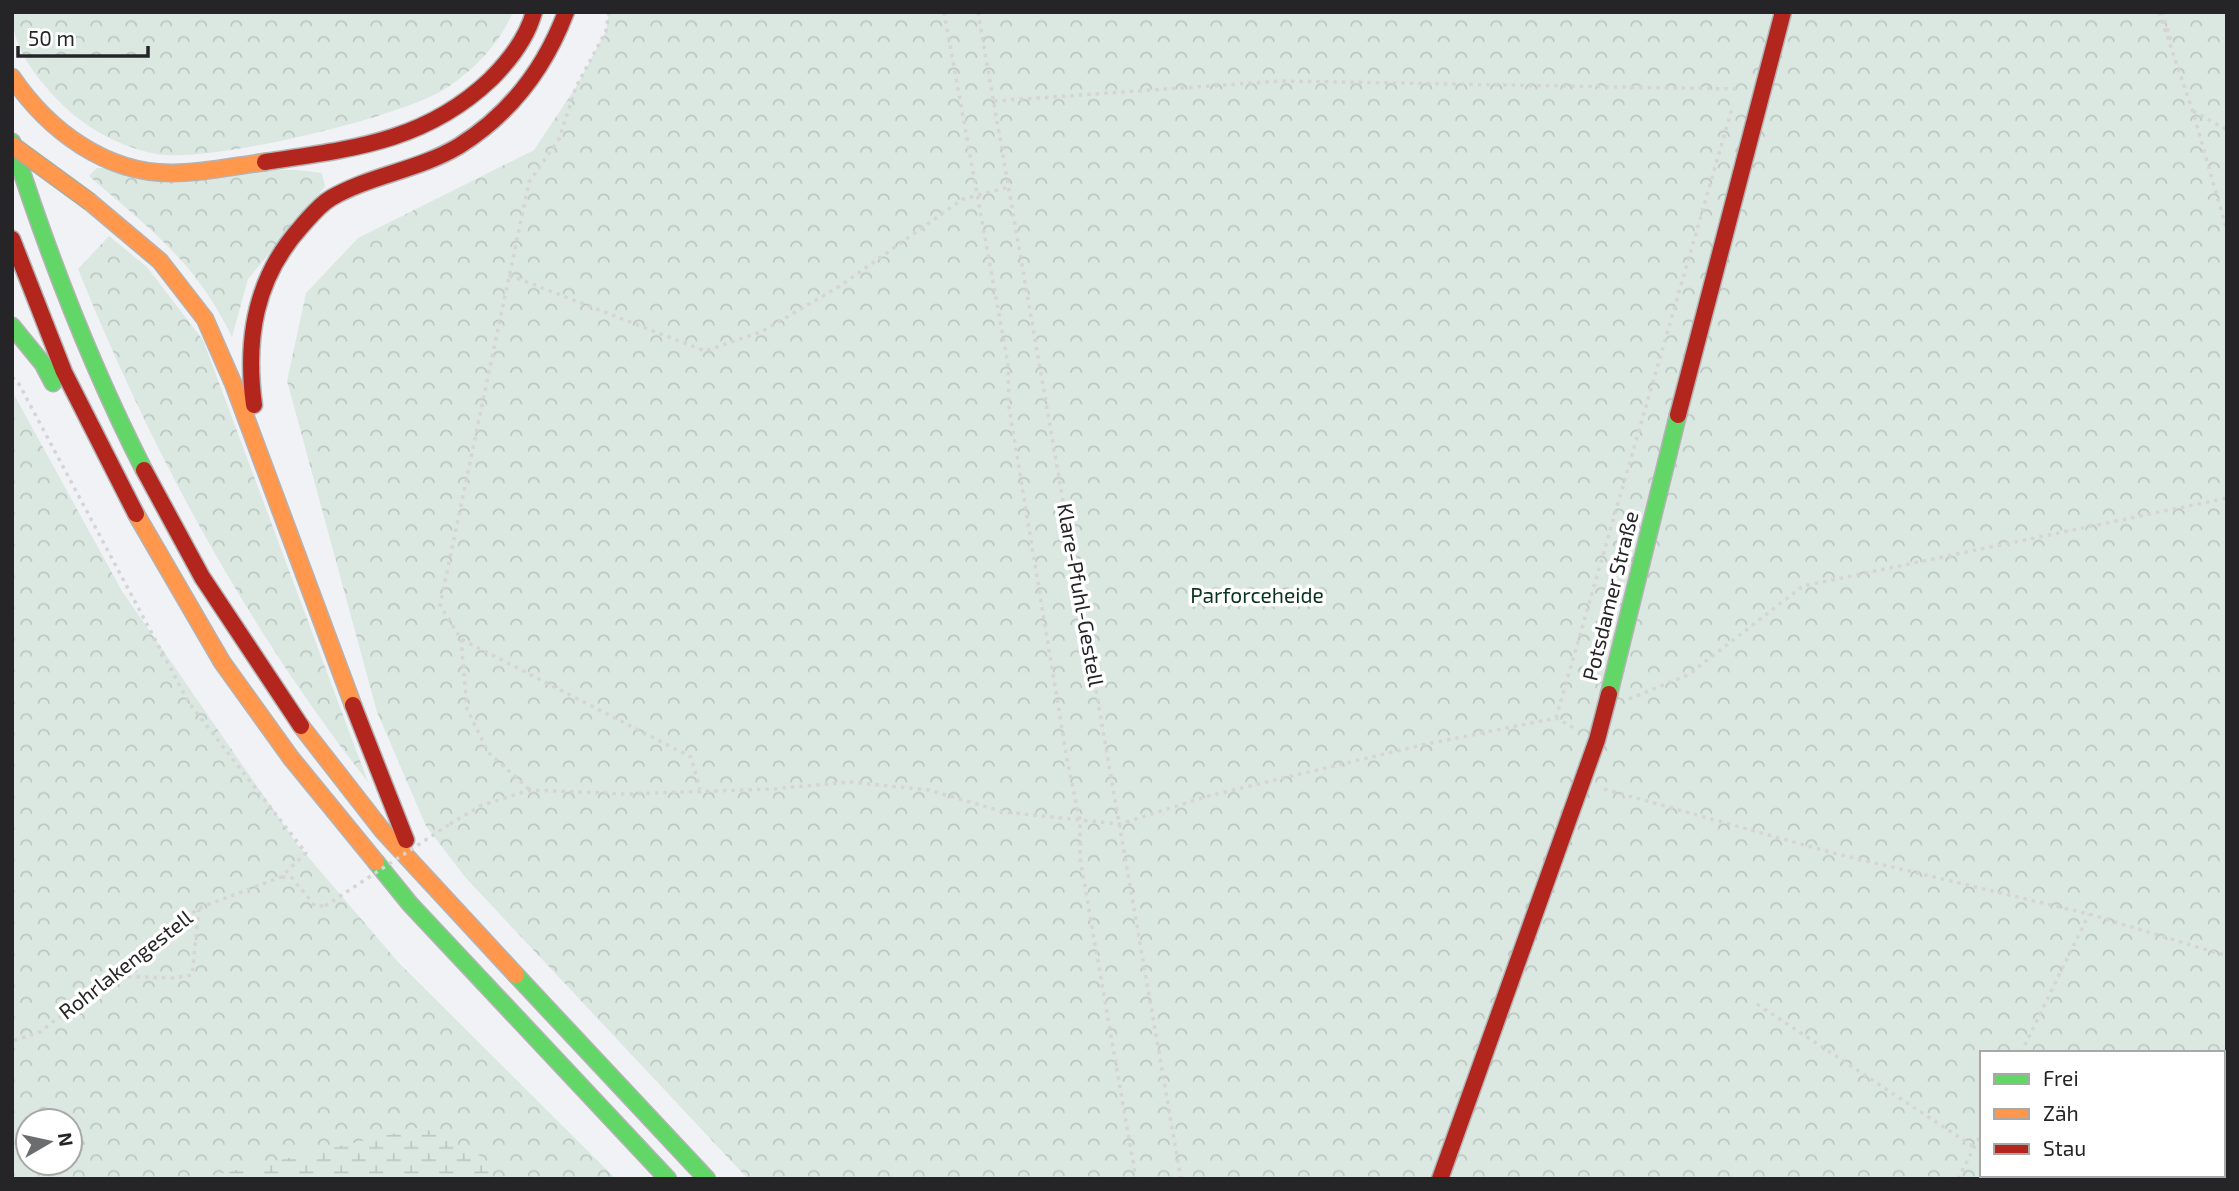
<svg xmlns="http://www.w3.org/2000/svg" width="2239" height="1191" font-family="'Exo 2',sans-serif">
  <style>
    .forest { fill: url(#forest-crowns); fill-rule: evenodd }
    .wetland { fill: url(#wetland-marsh) }
    .lines { fill: none; stroke-linecap: round; stroke-linejoin: round }
    .fast-casing { stroke: #b3b3b5; stroke-width: 19 }
    .slow-casing { stroke: #b3b3b5; stroke-width: 19 }
    .jam-casing { stroke: #b3b3b5; stroke-width: 19 }
    .path { stroke: #d5d5d6; stroke-width: 3.5; stroke-dasharray: 3.5 5; stroke-linecap: butt }
    .fast { stroke: #63d668; stroke-width: 16 }
    .slow { stroke: #ff974d; stroke-width: 16 }
    .jam { stroke: #b3261e; stroke-width: 16 }
    .slow-bridge-casing { stroke: #ada99e; stroke-width: 19; stroke-linecap: butt }
    .path-bridge { stroke: #d5d5d6; stroke-width: 3.5; stroke-dasharray: 3.5 5; stroke-linecap: butt }
    .slow-bridge { stroke: #ff974d; stroke-width: 16 }
    .labels { text-anchor: middle; stroke-width: 7; stroke-linejoin: round; paint-order: stroke }
    .street-label { font-size: 21px; fill: #252527; stroke: #fff }
    .park-label { font-size: 21px; fill: #0a3421; stroke: #fff }
  </style>
  <defs>
    <pattern id="forest-crowns" width="20" height="18" patternUnits="userSpaceOnUse" patternTransform="scale(1.75)"><rect width="20" height="18" fill="#dbe8e2"/><path d="M2 6a3 3 0 1 1 6 0M12 15a3 3 0 1 1 6 0" fill="none" stroke="#bcc7c2"/></pattern>
    <pattern id="wetland-marsh" width="20" height="14" patternUnits="userSpaceOnUse" patternTransform="scale(1.75)"><rect width="20" height="14" fill="#dbe8e2"/><path d="M1 5h8M5 5V1M11 12h8M15 12V8" fill="none" stroke="#bcc7c2"/></pattern>
  </defs>
  <rect width="100%" height="100%" fill="#f1f2f5"/>
  <path class="forest" d="M 12,12 L 513,12 C 499,44 477,67 448,87 C 405,117 208,164 156,154 C 112,145 75,122 46,87 C 27,65 12,41 12,12 Z
    M 609,12 L 2227,12 L 2227,1179 L 748,1179 L 465,877 L 426,826 L 377,712 L 287,381 L 306,293 L 358,238 L 534,150 L 576,87 L 606,31 ZM 1982,1053 L 2223,1053 L 2223,1175 L 1982,1175 Z
    M 97,168 L 298,170 L 322,173 L 325,187 L 248,279 L 232,337 C 195,261 151,230 89,176 Z
    M 109,236 L 147,267 L 203,340 L 368,782 C 246,626 152,453 78,269 Z
    M 12,391 L 122,591 L 297,844 L 399,963 L 616,1179 L 12,1179 ZM 28,1121 L 70,1121 L 70,1163 L 28,1163 Z"/>
  <path class="wetland" d="M 422,1127 L 484,1158 L 493,1179 L 198,1179 Z"/>
  <g class="lines">
    <defs>
      <path id="fast" d="M 12,142 C 48,255 90,364 144,470
        M 12,326 L 43,364 L 53,383
        M 1609,694 L 1678,415
        M 376,862 L 410,904 L 668,1179
        M 516,975 L 707,1179"/>
      <path id="slow" d="M 12,77 C 48,130 106,174 173,173 C 204,173 234,166 265,162
        M 90,202 L 160,261 L 205,319 L 233,383 L 353,705
        M 136,514 L 222,662 L 291,758 L 376,862
        M 301,726 L 382,830 L 516,975"/>
      <path id="jam" d="M 265,162 C 351,149 425,142 491,79 C 510,60 527,38 534,12
        M 12,239 L 64,372 L 136,514
        M 254,405 C 245,339 255,278 301,227 C 310,217 319,205 331,198 C 371,175 419,170 459,146 C 510,114 545,68 566,12
        M 1678,415 L 1783,12
        M 144,470 L 202,577 L 301,726
        M 353,705 L 406,840
        M 1440,1179 L 1597,740 L 1609,694"/>
    </defs>
    <use href="#fast" class="fast-casing"/>
    <use href="#slow" class="slow-casing"/>
    <use href="#jam" class="jam-casing"/>
    <path class="path" d="M 609,12 L 606,31 L 576,87 L 559,139 L 529,182 L 440,605 L 461,639 L 691,757 L 700,789
      M 944,12 L 1008,364 L 1009,407 L 1068,765 L 1080,820 L 1080,858 L 1136,1179
      M 978,12 L 1181,1179
      M 2159,12 L 2193,112 L 2227,231
      M 2162,12 L 2171,40
      M 994,101 L 1281,81 L 1737,89
      M 2193,111 L 2227,130
      M 509,275 L 705,351 L 763,331 L 840,286 L 963,199 L 1009,187
      M 12,377 L 19,384 L 189,703 L 306,853 L 281,877 L 199,908 L 40,1032 L 12,1041
      M 461,639 L 467,709 L 488,752 L 530,790
      M 1629,699 L 1688,675 L 1803,586 L 2227,498
      M 1556,718 L 1733,105
      M 1604,789 L 1833,853 L 2089,914 L 2227,956
      M 450,824 L 480,806 L 530,790 L 626,794 L 772,789 L 850,782 L 929,790 L 1004,812 L 1120,824 L 1208,796 L 1422,745 L 1556,718 L 1578,730
      M 282,877 L 292,878 L 315,906 L 325,906
      M 111,976 L 173,978 L 192,975 L 199,908
      M 1757,1004 L 1974,1147
      M 2021,1053 L 2089,914
      M 1958,1179 L 1982,1132"/>
    <use href="#fast" class="fast"/>
    <use href="#slow" class="slow"/>
    <use href="#jam" class="jam"/>
    <defs>
      <path id="slow-bridge" d="M 12,145 L 90,202"/>
    </defs>
    <use href="#slow-bridge" class="slow-bridge-casing"/>
    <path class="path-bridge" d="M 325,906 L 450,824"/>
    <use href="#slow-bridge" class="slow-bridge"/>
  </g>
  <g class="labels">
    <g class="street-label">
      <text transform="translate(1080 595) rotate(80)" y="7">Klare-Pfuhl-Gestell</text>
      <text transform="translate(1611 596) rotate(-76)" y="7">Potsdamer Straße</text>
      <text transform="translate(126 965) rotate(-38)" y="7">Rohrlakengestell</text>
    </g>
    <g class="park-label">
      <text x="1257" y="603">Parforceheide</text>
    </g>
  </g>
  <rect width="2239" height="1191" fill="none" stroke="#252527" stroke-width="28"/>
  <rect x="1980" y="1051" width="245" height="126" fill="#ffffff" stroke="#a8a8a9" stroke-width="2"/>
  <rect x="1994" y="1074" width="35" height="10" fill="#63d668" stroke="#a8a8a9" stroke-width="2"/>
  <text x="2043" y="1086" font-size="21" fill="#252527">Frei</text>
  <rect x="1994" y="1109" width="35" height="10" fill="#ff974d" stroke="#a8a8a9" stroke-width="2"/>
  <text x="2043" y="1121" font-size="21" fill="#252527">Zäh</text>
  <rect x="1994" y="1144" width="35" height="10" fill="#b3261e" stroke="#a8a8a9" stroke-width="2"/>
  <text x="2043" y="1156" font-size="21" fill="#252527">Stau</text>
  <g transform="translate(49 1142) rotate(81)"><circle r="33" fill="#ffffff" stroke="#a8a8a9" stroke-width="2"/>
  <path d="M0-5L12 26L0 18L-12 26Z" fill="#6c6d6f"/>
  <text y="-10" font-size="19" font-weight="bold" text-anchor="middle" fill="#252527">N</text>
  </g>
  <path d="M18 46v10h130v-10" fill="none" stroke="#252527" stroke-width="3.5"/>
  <text x="28" y="46" font-size="21" fill="#252527" stroke="#ffffff" stroke-width="5" paint-order="stroke">50 m</text>
</svg>
